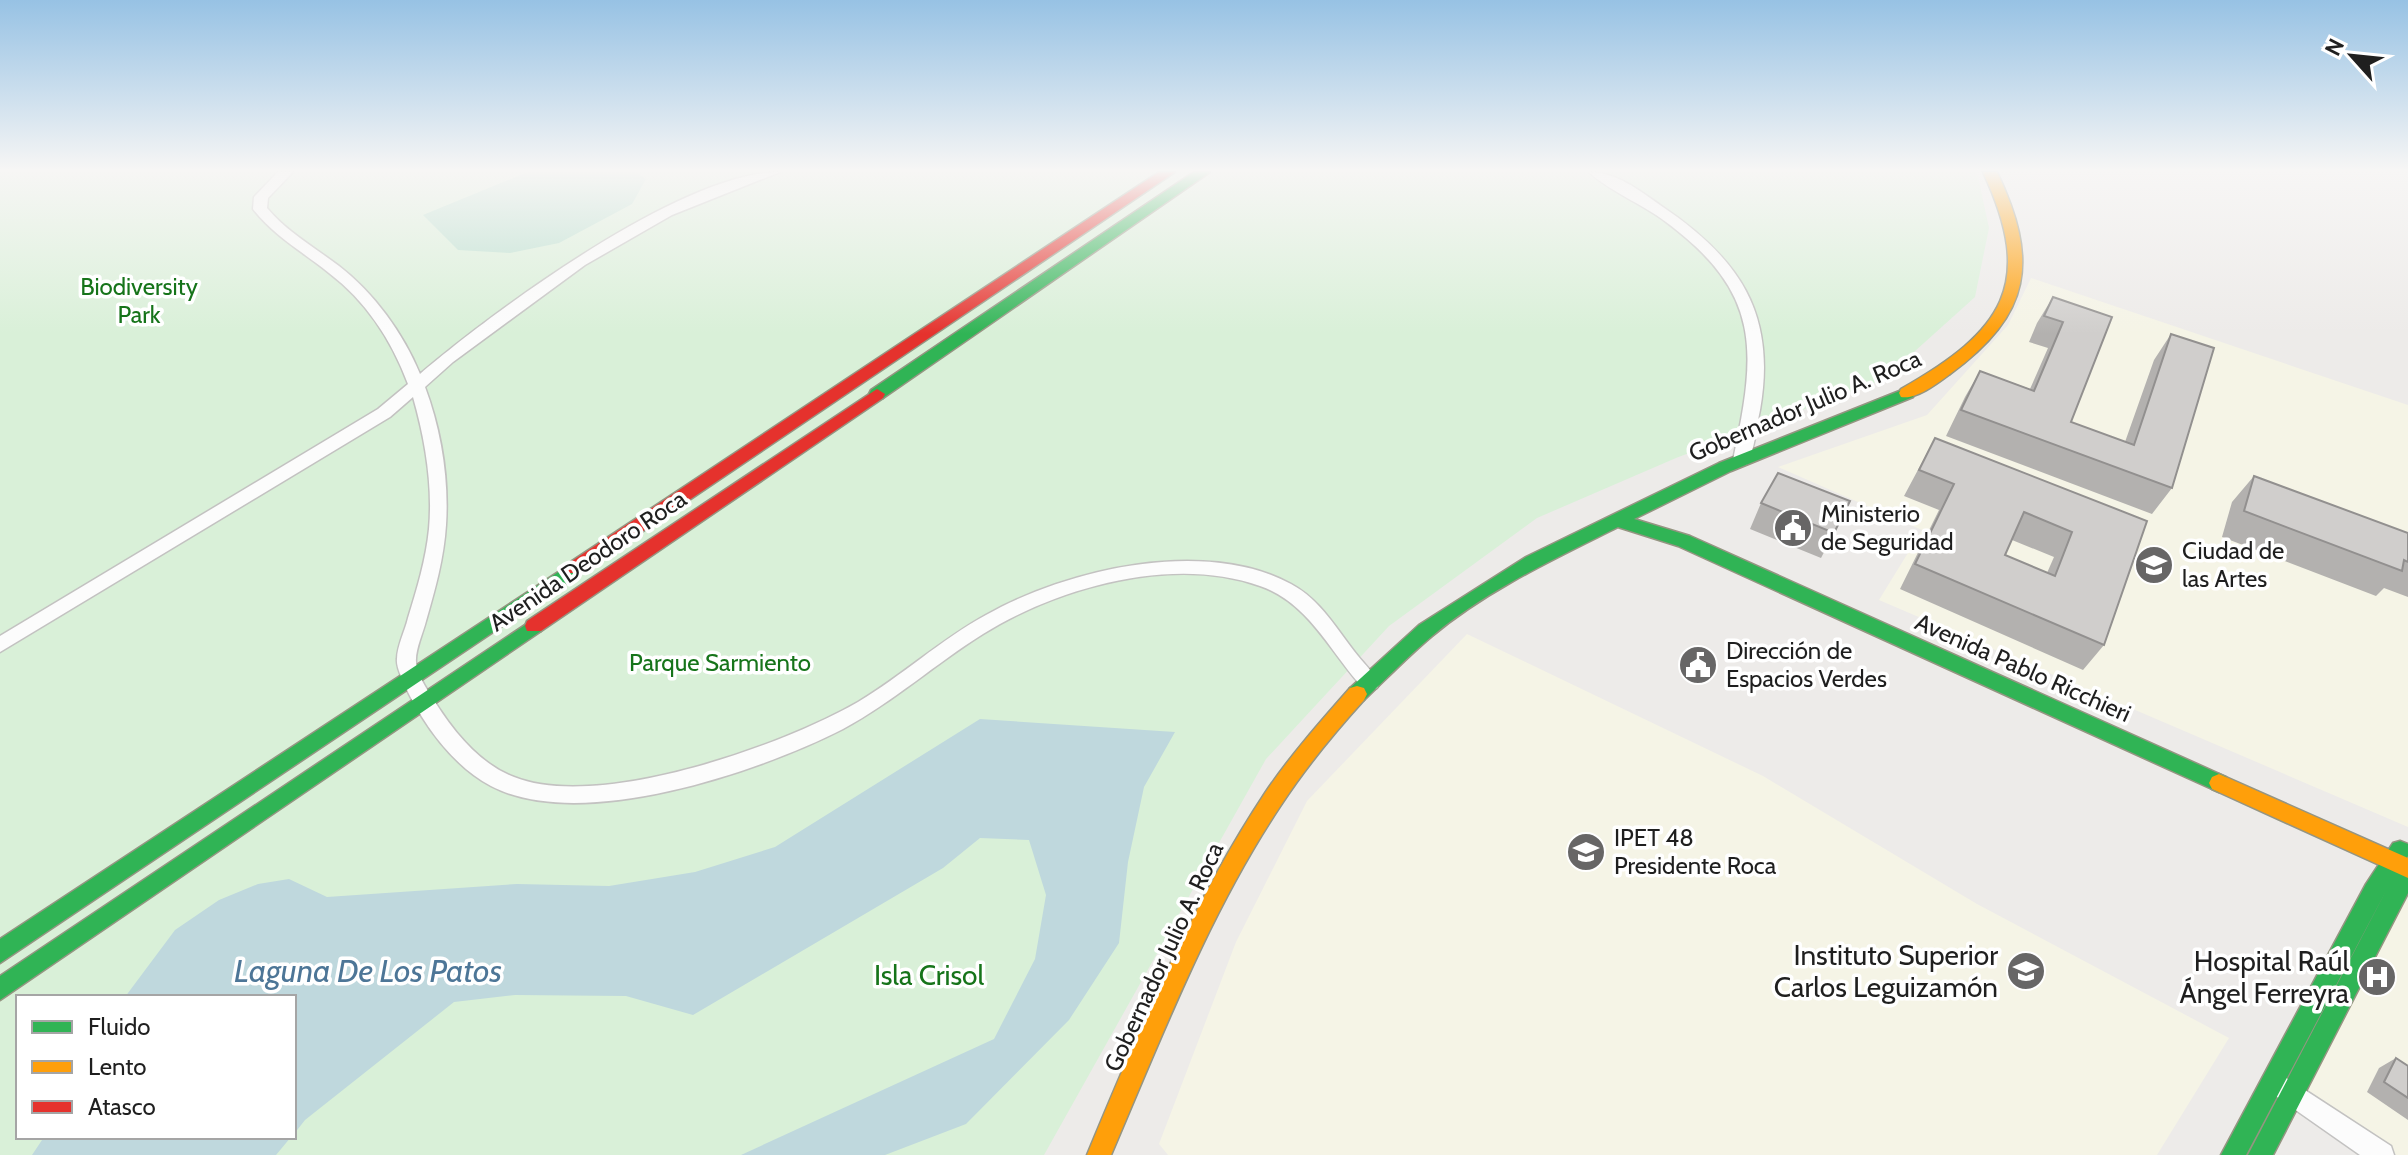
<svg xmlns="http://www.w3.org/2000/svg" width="2408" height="1155" font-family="Cabin,sans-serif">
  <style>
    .education { fill: #f5f4e6 }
    .park { fill: #d9f0d8; fill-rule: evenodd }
    .pitch { fill: #b8dfcd }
    .water { fill: #bfd8dd }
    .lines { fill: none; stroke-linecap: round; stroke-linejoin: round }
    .street-casing { stroke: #c3c2c1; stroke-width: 3 }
    .fast-casing { stroke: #959582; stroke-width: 3 }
    .slow-casing { stroke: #959582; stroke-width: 3 }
    .jam-casing { stroke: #959582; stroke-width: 3 }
    .street { fill: #fcfcfc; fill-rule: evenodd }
    .fast { fill: #30b455; fill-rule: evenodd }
    .slow { fill: #ff9f0a; fill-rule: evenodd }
    .jam { fill: #e5322d; fill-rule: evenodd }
    .wall { fill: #b3b1af; fill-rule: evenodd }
    .building { fill: #d0cecc; stroke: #92908f; stroke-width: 2; fill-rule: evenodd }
    .labels { text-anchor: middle; stroke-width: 7; stroke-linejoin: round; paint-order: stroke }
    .park-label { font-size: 24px; fill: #16741a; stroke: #fff }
    .street-label { font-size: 24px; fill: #1f1f1f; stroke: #fff }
    .poi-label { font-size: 24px; fill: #1f1f1f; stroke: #fff; text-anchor: start }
    .near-poi-label { font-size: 28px; fill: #1f1f1f; stroke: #fff; text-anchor: end }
    .near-park-label { font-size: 28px; fill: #16741a; stroke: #fff }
    .near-water-label { font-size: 32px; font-style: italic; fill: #4d7697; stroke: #fff }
  </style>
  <rect width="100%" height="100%" fill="#edebe9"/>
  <path class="education" d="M 2031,278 L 2408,405 L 2408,827 L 1879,600 L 1922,530 L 1778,467 L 1927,415 L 2008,325 Z
    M 1467,634 L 1763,776 L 1977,904 L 2229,1038 L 2157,1155 L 1168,1155 L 1159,1144 L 1236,942 L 1307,801 Z
    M 2408,874 L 2408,1155 L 2396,1155 L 2287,1080 Z"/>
  <path class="park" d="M 0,172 L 1977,172 L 1989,228 L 1975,297 L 1884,379 L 1676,458 L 1537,518 L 1389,626 L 1266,759 L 1044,1155 L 0,1155 ZM 18,997 L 294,997 L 294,1137 L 18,1137 Z"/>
  <path class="pitch" d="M 528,172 L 636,172 L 646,179 L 632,204 L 559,243 L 510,253 L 458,250 L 423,215 Z"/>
  <path class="water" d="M 980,719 L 1175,732 L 1144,787 L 1128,862 L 1119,943 L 1069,1020 L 966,1124 L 885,1155 L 741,1155 L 994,1039 L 1035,959 L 1046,895 L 1029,840 L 980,838 L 943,868 L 693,1015 L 626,996 L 515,995 L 454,1002 L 305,1120 L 294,1134 L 294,997 L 125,997 L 175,930 L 219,900 L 258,884 L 289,879 L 327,897 L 517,884 L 609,886 L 695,872 L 775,847 Z
    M 44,1137 L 291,1137 L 276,1155 L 32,1155 Z"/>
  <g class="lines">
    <defs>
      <path id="street" d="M 278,172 L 293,172 L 268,198 L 267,208 C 287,232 314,247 339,266 C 374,293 403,333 420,374 C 495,310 682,172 780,172 L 672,215 L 585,265 L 453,362 L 425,387 C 441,430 449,479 446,525 C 444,558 435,590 426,621 C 423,633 415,650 416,662 C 417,673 424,685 430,694 C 450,727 477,763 514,777 C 598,811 782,746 858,702 C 902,676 940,640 986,615 C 1067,569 1205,537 1291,584 C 1321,600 1337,630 1358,656 C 1365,665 1374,673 1380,683 L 1377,688 L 1370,691 L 1363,688 C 1330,652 1309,603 1260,586 C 1173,555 1059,587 983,634 C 935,664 893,702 843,729 C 759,772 580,833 491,786 C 453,766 423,724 405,686 C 402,678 396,667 397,659 C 397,646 405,631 408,618 C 417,589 426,559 429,529 C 433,485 425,439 413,397 L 390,417 L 0,652 L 0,636 L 378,409 L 408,384 C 392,341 366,301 329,273 C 303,252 274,236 253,209 L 254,197 Z
        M 1589,172 C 1616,172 1639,190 1660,205 C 1739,258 1777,313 1760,410 C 1756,428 1755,449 1747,464 L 1741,466 L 1733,460 C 1756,352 1763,294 1666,222 C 1643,204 1610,192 1589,172 Z
        M 2285,1077 L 2391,1146 L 2394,1155 L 2360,1155 L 2277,1097 L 2273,1089 L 2277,1081 Z"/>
      <path id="fast" d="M 1194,172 L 1210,172 L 883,398 L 871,398 L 869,394 L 871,390 Z
        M 1907,388 L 1913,389 L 1915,393 L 1913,397 L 1731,471 L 1634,519 L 1690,536 L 2226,777 L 2229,783 L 2226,789 L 2219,792 L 2212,789 L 1678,546 L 1618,527 C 1554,559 1487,590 1432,636 C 1408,656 1386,679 1364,700 L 1357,702 L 1350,700 L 1347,694 L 1350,688 L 1419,625 L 1526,557 L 1719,463 Z
        M 575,561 L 581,563 L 584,568 L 581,573 L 0,963 L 0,939 Z
        M 534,619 L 541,621 L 543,626 L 541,631 L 0,1000 L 0,976 Z
        M 2400,841 L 2408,844 L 2408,856 L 2403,863 L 2408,861 L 2408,893 L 2273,1155 L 2248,1155 L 2387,889 L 2246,1155 L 2221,1155 L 2366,884 L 2393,843 Z"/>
      <path id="slow" d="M 1983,172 L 1997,172 C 2039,261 2032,314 1950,374 C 1938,383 1916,400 1901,397 L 1899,393 L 1901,389 C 2003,331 2036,285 1983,172 Z
        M 1357,686 L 1364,688 L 1367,694 L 1364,700 C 1334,733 1306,767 1281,805 C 1209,913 1162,1036 1111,1155 L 1087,1155 C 1138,1032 1191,905 1265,793 C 1290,756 1320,722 1350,688 Z
        M 2219,774 L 2408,858 L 2408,878 L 2212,789 L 2209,783 L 2212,777 Z"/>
      <path id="jam" d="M 1159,172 L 1175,172 L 581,573 L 569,573 L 566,568 L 569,563 Z
        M 877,389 L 885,394 L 883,398 L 541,631 L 527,631 L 525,626 L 527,621 Z"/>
    </defs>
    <use href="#street" class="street-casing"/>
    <use href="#fast" class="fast-casing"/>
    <use href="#slow" class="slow-casing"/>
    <use href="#jam" class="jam-casing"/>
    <use href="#street" class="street"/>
    <use href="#fast" class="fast"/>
    <use href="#slow" class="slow"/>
    <use href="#jam" class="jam"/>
  </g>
  <path class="wall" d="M 2053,297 L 2112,317 L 2071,422 L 2125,442 L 2154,360 L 2171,334 L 2172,488 L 2152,514 L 1946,436 L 1965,397 L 1980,371 L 2030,389 L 2048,348 L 2029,342 L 2037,323 Z
    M 1935,438 L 2147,521 L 2104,645 L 2083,670 L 1900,589 L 1939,510 L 1904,496 ZM 2012,540 L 2054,557 L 2047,573 L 2005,555 Z
    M 2254,476 L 2408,533 L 2408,597 L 2384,588 L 2376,596 L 2222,537 L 2232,502 Z
    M 1761,503 L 1834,533 L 1821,558 L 1750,529 Z
    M 2396,1058 L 2408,1066 L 2408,1120 L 2367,1092 L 2379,1068 Z"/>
  <path class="building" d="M 2053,297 L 2112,317 L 2071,422 L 2134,445 L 2171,334 L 2214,348 L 2172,488 L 1961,410 L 1980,371 L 2034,391 L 2063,322 L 2044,316 Z
    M 1935,438 L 2147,521 L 2104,645 L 1915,564 L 1954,484 L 1919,470 ZM 2024,512 L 2072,532 L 2055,576 L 2005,555 Z
    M 1778,473 L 1850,501 L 1834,533 L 1761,503 Z
    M 2254,476 L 2408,533 L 2408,562 L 2404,560 L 2402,571 L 2244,511 Z
    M 2396,1058 L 2408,1066 L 2408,1098 L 2384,1082 Z"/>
  <linearGradient id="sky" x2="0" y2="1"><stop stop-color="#97c2e4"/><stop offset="0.51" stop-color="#f7f6f5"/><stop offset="1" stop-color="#f7f6f5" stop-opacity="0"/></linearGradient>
  <rect width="2408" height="334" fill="url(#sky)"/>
  <defs>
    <symbol id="civic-disc" viewBox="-11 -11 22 22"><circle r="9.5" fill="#676666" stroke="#fff"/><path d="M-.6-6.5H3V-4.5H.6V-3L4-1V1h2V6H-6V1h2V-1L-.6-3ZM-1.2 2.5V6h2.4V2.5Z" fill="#fff"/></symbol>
    <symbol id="university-disc" viewBox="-11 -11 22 22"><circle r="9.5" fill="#676666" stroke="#fff"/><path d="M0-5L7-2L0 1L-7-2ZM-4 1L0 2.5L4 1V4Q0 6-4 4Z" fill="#fff"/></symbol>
    <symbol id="school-disc" viewBox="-11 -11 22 22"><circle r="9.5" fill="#676666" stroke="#fff"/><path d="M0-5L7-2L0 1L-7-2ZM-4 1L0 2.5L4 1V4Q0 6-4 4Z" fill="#fff"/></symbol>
    <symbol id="hospital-disc" viewBox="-11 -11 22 22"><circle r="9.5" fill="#676666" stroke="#fff"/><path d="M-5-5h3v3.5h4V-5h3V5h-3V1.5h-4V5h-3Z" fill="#fff"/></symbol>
  </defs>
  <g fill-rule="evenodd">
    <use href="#civic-disc" x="1771" y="506" width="44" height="44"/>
    <use href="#university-disc" x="2132" y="543" width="44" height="44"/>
    <use href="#civic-disc" x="1676" y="643" width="44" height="44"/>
    <use href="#school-disc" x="1564" y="830" width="44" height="44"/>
    <use href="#school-disc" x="2004" y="949" width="44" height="44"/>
    <use href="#hospital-disc" x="2355" y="955" width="44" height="44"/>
  </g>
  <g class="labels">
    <g class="park-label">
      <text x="139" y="295">Biodiversity<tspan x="139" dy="28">Park</tspan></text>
      <text x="720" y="671">Parque Sarmiento</text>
    </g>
    <g class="street-label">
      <text transform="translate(1805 406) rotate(-23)" y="8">Gobernador Julio A. Roca</text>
      <text transform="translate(588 561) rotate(-34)" y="8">Avenida Deodoro Roca</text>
      <text transform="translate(2023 668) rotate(24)" y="8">Avenida Pablo Ricchieri</text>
      <text transform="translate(1164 957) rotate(-65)" y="8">Gobernador Julio A. Roca</text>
    </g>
    <g class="poi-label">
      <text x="1821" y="522">Ministerio<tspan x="1821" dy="28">de Seguridad</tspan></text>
      <text x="2182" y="559">Ciudad de<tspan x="2182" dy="28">las Artes</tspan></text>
      <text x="1726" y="659">Dirección de<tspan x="1726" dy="28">Espacios Verdes</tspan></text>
      <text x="1614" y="846">IPET 48<tspan x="1614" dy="28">Presidente Roca</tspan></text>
    </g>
    <g class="near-poi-label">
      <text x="1998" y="965">Instituto Superior<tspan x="1998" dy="32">Carlos Leguizamón</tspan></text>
      <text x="2349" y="971">Hospital Raúl<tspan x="2349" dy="32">Ángel Ferreyra</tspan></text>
    </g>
    <g class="near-park-label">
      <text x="929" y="985">Isla Crisol</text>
    </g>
    <g class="near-water-label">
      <text x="368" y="982">Laguna De Los Patos</text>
    </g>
  </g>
  <rect x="16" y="995" width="280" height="144" fill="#ffffff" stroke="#a5a5a5" stroke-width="2"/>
  <rect x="32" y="1021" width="40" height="12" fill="#30b455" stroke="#a5a5a5" stroke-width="2"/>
  <text x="88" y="1035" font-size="24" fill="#1f1f1f">Fluido</text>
  <rect x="32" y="1061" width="40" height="12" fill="#ff9f0a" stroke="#a5a5a5" stroke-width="2"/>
  <text x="88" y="1075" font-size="24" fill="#1f1f1f">Lento</text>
  <rect x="32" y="1101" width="40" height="12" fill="#e5322d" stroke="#a5a5a5" stroke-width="2"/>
  <text x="88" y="1115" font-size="24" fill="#1f1f1f">Atasco</text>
  <g transform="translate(2352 56) rotate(297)" stroke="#ffffff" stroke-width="6" paint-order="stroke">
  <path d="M0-6L14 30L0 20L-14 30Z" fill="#1f1f1f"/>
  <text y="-12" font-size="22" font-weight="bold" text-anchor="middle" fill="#1f1f1f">N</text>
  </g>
</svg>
